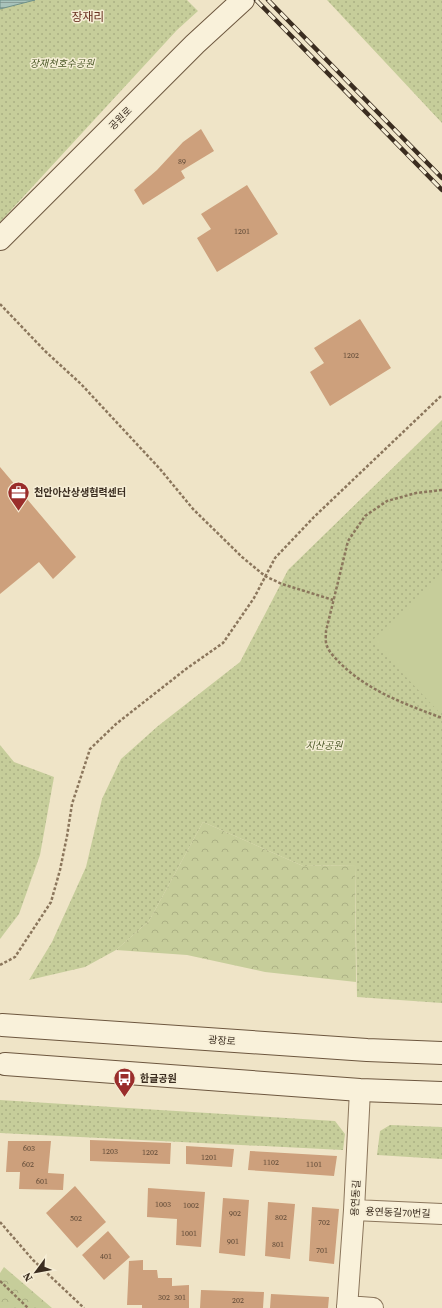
<svg xmlns="http://www.w3.org/2000/svg" width="442" height="1308" font-family="'Source Serif 4','Noto Sans KR',serif">
  <style>
    .green { fill: url(#green-dots) }
    .forest { fill: url(#forest-crowns) }
    .pitch { fill: #c6cd9a }
    .water { fill: url(#water-rules); stroke: #6e9189 }
    .building { fill: #cda07c }
    .lines { fill: none; stroke-linecap: round; stroke-linejoin: round }
    .street-casing { stroke: #8b765c; stroke-width: 22 }
    .secondary-casing { stroke: #6d573f; stroke-width: 24 }
    .path { stroke: #8b765c; stroke-width: 2.5; stroke-dasharray: 3 2; stroke-linecap: butt }
    .street { stroke: #f9f1da; stroke-width: 20 }
    .secondary { stroke: #f9f1da; stroke-width: 22 }
    .rail-casing { stroke: #3b2d20; stroke-width: 4.5 }
    .rail { stroke: #f6eed6; stroke-width: 3; stroke-dasharray: 9; stroke-linecap: butt }
    .labels { text-anchor: middle; stroke-width: 3; stroke-linejoin: round; paint-order: stroke }
    .number-label { font-size: 8px; fill: #604a37 }
    .park-label { font-size: 10px; font-style: italic; fill: #4a5726; stroke: #f6eed6 }
    .street-label { font-size: 10px; fill: #3b2d20; stroke: #f6eed6 }
    .poi-label { font-size: 10px; font-weight: bold; fill: #3b2d20; stroke: #f6eed6; text-anchor: start }
    .quarter-label { font-size: 12px; fill: #682f1f; stroke: #f6eed6 }
  </style>
  <defs>
    <pattern id="green-dots" width="8" height="8" patternUnits="userSpaceOnUse"><rect width="8" height="8" fill="#c6cd9a"/><path d="M2 2h.1M6 6h.1" fill="none" stroke="#abb084" stroke-width="1.8" stroke-linecap="round"/></pattern>
    <pattern id="forest-crowns" width="20" height="18" patternUnits="userSpaceOnUse"><rect width="20" height="18" fill="#c6cd9a"/><path d="M2 6a3 3 0 1 1 6 0M12 15a3 3 0 1 1 6 0" fill="none" stroke="#abb084"/></pattern>
    <pattern id="water-rules" width="6" height="5" patternUnits="userSpaceOnUse"><rect width="6" height="5" fill="#a8c3bb"/><path d="M0 2.5h6" fill="none" stroke="#8a9f98"/></pattern>
  </defs>
  <rect width="100%" height="100%" fill="#efe4c7"/>
  <path class="green" d="M 0,0 L 187,0 L 198,11 L 177,30 L 0,222 Z
    M 327,0 L 442,0 L 442,123 Z
    M 442,420 L 442,1003 L 357,997 L 355,865 L 303,866 L 203,822 L 149,921 L 116,950 L 85,967 L 29,980 L 52,942 L 86,867 L 102,799 L 121,759 L 158,726 L 240,662 L 288,570 Z
    M 0,745 L 14,762 L 54,777 L 40,855 L 19,914 L 0,939 Z
    M 0,1100 L 335,1121 L 345,1134 L 343,1150 L 0,1133 Z
    M 390,1125 L 442,1127 L 442,1159 L 377,1155 L 380,1131 Z"/>
  <path class="forest" d="M 203,822 L 303,866 L 355,865 L 356,982 L 265,972 L 187,955 L 116,950 L 149,921 Z
    M 4,1267 L 52,1308 L 0,1308 L 0,1273 Z"/>
  <path class="pitch" d="M 442,572 L 442,709 L 439,712 L 372,641 Z"/>
  <path class="water" d="M 0,0 L 35,0 L 0,9 Z"/>
  <path class="building" d="M 201,129 L 214,151 L 181,171 L 185,178 L 143,205 L 134,190 L 157,170 L 183,142 Z
    M 247,185 L 278,234 L 217,272 L 197,238 L 211,229 L 201,214 Z
    M 360,319 L 391,368 L 330,406 L 310,372 L 324,363 L 314,348 Z
    M 0,467 L 76,557 L 53,579 L 39,562 L 0,594 Z
    M 90,1140 L 171,1143 L 170,1164 L 90,1161 Z
    M 8,1141 L 51,1141 L 48,1173 L 64,1174 L 63,1190 L 19,1189 L 20,1172 L 6,1172 Z
    M 186,1146 L 234,1149 L 232,1167 L 186,1164 Z
    M 250,1151 L 337,1156 L 334,1176 L 248,1170 Z
    M 75,1186 L 106,1222 L 77,1248 L 46,1213 Z
    M 148,1188 L 205,1192 L 201,1247 L 176,1245 L 177,1219 L 147,1217 Z
    M 223,1198 L 249,1200 L 245,1256 L 219,1253 Z
    M 268,1202 L 295,1204 L 290,1259 L 265,1256 Z
    M 312,1207 L 339,1209 L 334,1264 L 309,1261 Z
    M 108,1231 L 130,1257 L 104,1280 L 82,1255 Z
    M 143,1260 L 143,1270 L 157,1270 L 158,1278 L 172,1278 L 172,1286 L 189,1285 L 189,1308 L 142,1308 L 142,1305 L 127,1305 L 129,1261 Z
    M 201,1290 L 264,1292 L 263,1308 L 200,1308 Z
    M 271,1294 L 329,1297 L 328,1308 L 270,1308 Z"/>
  <g class="lines">
    <defs>
      <path id="street" d="M 354,1210 L 442,1214
        M 347,1306 L 373,1308
        M 347,1308 L 354,1210 L 360,1090"/>
      <path id="secondary" d="M 0,239 L 195,44 L 243,0
        M 2,1025 L 367,1050 L 442,1053
        M 5,1064 L 360,1090 L 442,1093"/>
    </defs>
    <use href="#street" class="street-casing"/>
    <use href="#secondary" class="secondary-casing"/>
    <path class="path" d="M 0,304 L 45,351 L 81,384 L 160,469 L 193,509 L 242,557 L 265,576 L 282,584 L 333,600
      M 442,490 L 416,493 L 387,501 L 365,516 L 348,541 L 326,631 C 326,635 325,642 327,646 C 329,652 335,658 340,663 C 368,691 405,704 442,718
      M 0,965 L 15,957 L 51,902 L 60,870 L 67,836 L 72,804 L 90,749 L 116,724 L 186,669 L 223,643 L 254,598 L 275,558 L 314,517 L 442,395
      M 0,1222 L 33,1260 L 84,1308
      M 0,1281 L 28,1308"/>
    <use href="#street" class="street"/>
    <use href="#secondary" class="secondary"/>
    <defs>
      <path id="rail" d="M 256,0 L 442,190
        M 268,0 L 442,178"/>
    </defs>
    <use href="#rail" class="rail-casing"/>
    <use href="#rail" class="rail"/>
  </g>
  <defs>
    <symbol id="office-pin" viewBox="-11 -11 22 30"><path d="M0 17L-7.5 6A9.5 9.5 0 1 1 7.5 6Z" fill="#9a2d2b" stroke="#f6eed6"/><path d="M-6-3h4V-5.5h4V-3h4V5H-6ZM-1-4.5V-3h2v-1.5ZM-6 0V1H6V0Z" fill="#fff"/></symbol>
    <symbol id="bus-pin" viewBox="-11 -11 22 30"><path d="M0 17L-7.5 6A9.5 9.5 0 1 1 7.5 6Z" fill="#9a2d2b" stroke="#f6eed6"/><path d="M-5-6H5V4H4V6H2V4H-2V6H-4V4H-5ZM-3.5-4V0h7V-4ZM-3.5 1.2v1.5H-2V1.2ZM2 1.2v1.5H3.5V1.2Z" fill="#fff"/></symbol>
  </defs>
  <g fill-rule="evenodd">
    <use href="#office-pin" x="6" y="480" width="25" height="34"/>
    <use href="#bus-pin" x="112" y="1066" width="25" height="34"/>
  </g>
  <g class="labels">
    <g class="number-label">
      <text x="182" y="164">89</text>
      <text x="242" y="234">1201</text>
      <text x="351" y="358">1202</text>
      <text x="29" y="1151">603</text>
      <text x="110" y="1154">1203</text>
      <text x="150" y="1155">1202</text>
      <text x="209" y="1160">1201</text>
      <text x="271" y="1165">1102</text>
      <text x="28" y="1167">602</text>
      <text x="314" y="1167">1101</text>
      <text x="42" y="1184">601</text>
      <text x="163" y="1207">1003</text>
      <text x="191" y="1208">1002</text>
      <text x="235" y="1216">902</text>
      <text x="281" y="1220">802</text>
      <text x="76" y="1221">502</text>
      <text x="324" y="1225">702</text>
      <text x="189" y="1236">1001</text>
      <text x="233" y="1244">901</text>
      <text x="278" y="1247">801</text>
      <text x="322" y="1253">701</text>
      <text x="106" y="1259">401</text>
      <text x="164" y="1300">302</text>
      <text x="180" y="1300">301</text>
      <text x="238" y="1303">202</text>
    </g>
    <g class="park-label">
      <text x="62" y="67">장재천호수공원</text>
      <text x="324" y="749">지산공원</text>
    </g>
    <g class="street-label">
      <text transform="translate(120 118) rotate(-45)" y="4">공원로</text>
      <text transform="translate(222 1040) rotate(4)" y="4">광장로</text>
      <text transform="translate(355 1198) rotate(-87)" y="4">용연동길</text>
      <text transform="translate(398 1212) rotate(2)" y="4">용연동길70번길</text>
    </g>
    <g class="poi-label">
      <text x="34" y="496">천안아산상생협력센터</text>
      <text x="140" y="1082">한글공원</text>
    </g>
    <g class="quarter-label">
      <text x="88" y="21">장재리</text>
    </g>
  </g>
  <g transform="translate(36 1272) rotate(238)" stroke="#f6eed6" stroke-width="3" paint-order="stroke">
  <path d="M0-3L7 15L0 10L-7 15Z" fill="#3b2d20"/>
  <text y="-6" font-size="11" font-weight="bold" text-anchor="middle" fill="#3b2d20">N</text>
  </g>
</svg>
